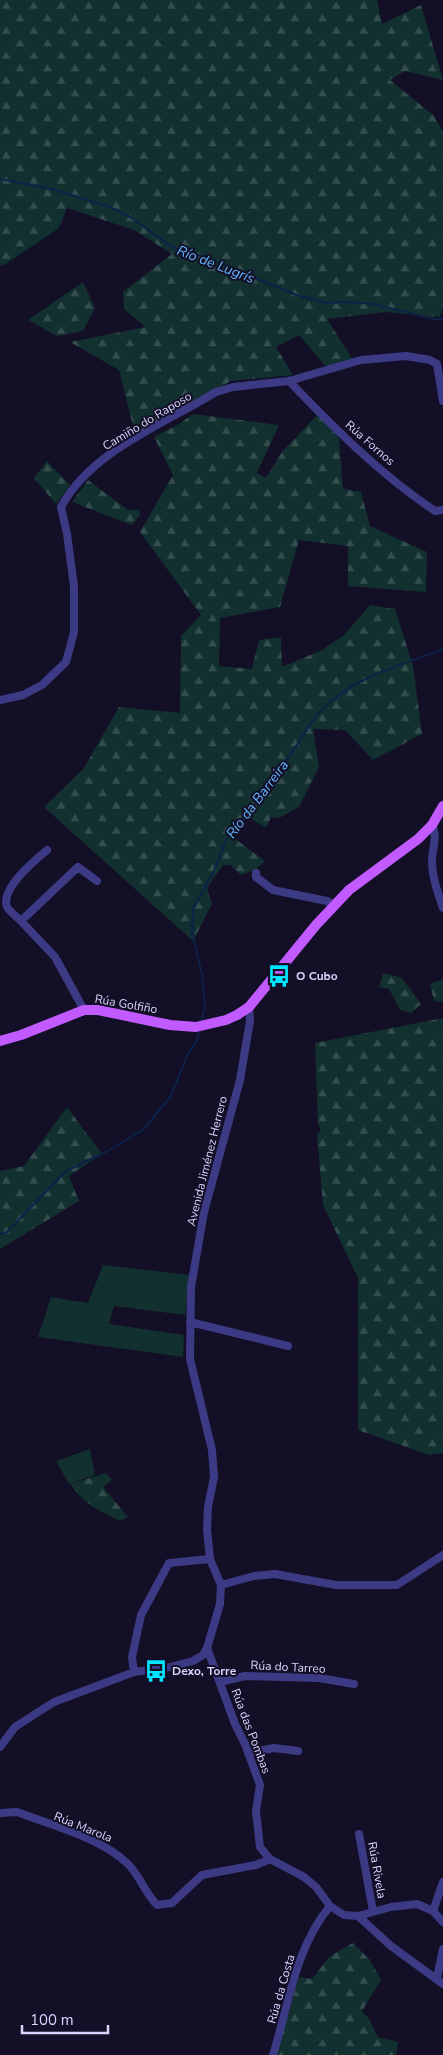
<svg xmlns="http://www.w3.org/2000/svg" width="443" height="2055" font-family="'Nunito Sans',sans-serif">
  <style>
    .grass { fill: #12302f }
    .forest { fill: url(#forest-firs) }
    .lines { fill: none; stroke-linecap: round; stroke-linejoin: round }
    .stream { stroke: #0c2248; stroke-width: 2 }
    .minor { stroke: #3d3a85; stroke-width: 8 }
    .major { stroke: #c25bff; stroke-width: 10 }
    .labels { text-anchor: middle; stroke-width: 4; stroke-linejoin: round; paint-order: stroke }
    .street-label { font-size: 12px; fill: #d9d4ff; stroke: #130f26 }
    .poi-label { font-size: 12px; font-weight: bold; fill: #d9d4ff; stroke: #130f26; text-anchor: start }
    .water-label { font-size: 14px; font-style: italic; fill: #62b6ff; stroke: #130f26 }
  </style>
  <defs>
    <pattern id="forest-firs" width="22" height="20" patternUnits="userSpaceOnUse" patternTransform="scale(1.25)"><rect width="22" height="20" fill="#12302f"/><path d="M5 1l3.5 6h-7zM16 11l3.5 6h-7z" fill="#344d4e"/></pattern>
  </defs>
  <rect width="100%" height="100%" fill="#130f26"/>
  <path class="grass" d="M 103,1265 L 190,1275 L 185,1315 L 114,1306 L 109,1324 L 184,1335 L 183,1357 L 38,1337 L 51,1297 L 88,1303 Z
    M 90,1449 L 95,1475 L 69,1484 L 56,1461 Z"/>
  <path class="forest" d="M 0,0 L 377,0 L 382,24 L 421,5 L 443,80 L 405,71 L 390,80 L 433,115 L 443,131 L 443,307 L 440,317 L 385,312 L 327,319 L 353,360 L 326,367 L 299,335 L 276,347 L 293,375 L 231,381 L 135,434 L 119,370 L 70,342 L 146,327 L 124,309 L 123,292 L 172,254 L 134,230 L 67,208 L 59,228 L 7,263 L 0,266 Z
    M 83,282 L 95,308 L 83,331 L 57,336 L 28,320 Z
    M 193,414 L 279,425 L 257,473 L 266,478 L 282,452 L 318,414 L 339,438 L 343,489 L 361,492 L 370,526 L 427,552 L 426,592 L 348,586 L 348,546 L 299,540 L 280,607 L 220,618 L 219,666 L 252,669 L 259,640 L 281,637 L 282,667 L 322,650 L 344,635 L 370,605 L 395,609 L 413,666 L 422,734 L 373,760 L 345,730 L 313,729 L 319,767 L 299,807 L 279,818 L 271,817 L 266,828 L 250,818 L 234,824 L 231,828 L 234,838 L 265,861 L 256,869 L 241,875 L 230,865 L 223,865 L 207,888 L 212,904 L 193,941 L 44,807 L 84,768 L 119,707 L 180,713 L 181,636 L 201,615 L 140,532 L 173,475 L 154,437 L 179,424 Z
    M 47,461 L 70,485 L 56,504 L 34,478 Z
    M 88,480 L 128,510 L 139,510 L 140,515 L 132,525 L 72,502 Z
    M 383,973 L 402,978 L 421,1004 L 411,1013 L 400,1010 L 389,989 L 379,987 Z
    M 443,979 L 443,1002 L 434,1001 L 430,984 Z
    M 443,1018 L 443,1453 L 429,1455 L 358,1430 L 358,1278 L 323,1205 L 317,1135 L 321,1129 L 318,1124 L 315,1043 Z
    M 67,1107 L 102,1154 L 69,1176 L 79,1201 L 0,1249 L 0,1171 L 24,1166 Z
    M 106,1473 L 112,1480 L 103,1487 L 128,1517 L 120,1521 C 97,1510 86,1505 70,1484 Z
    M 353,1943 L 370,1960 L 381,1980 L 362,2011 L 369,2019 L 378,2037 L 398,2042 L 396,2055 L 276,2055 L 299,1977 L 312,1979 L 330,1956 Z"/>
  <g class="lines">
    <path class="stream" d="M 0,179 L 52,189 L 110,207 L 132,218 L 169,245 L 180,251 L 203,256 L 296,295 L 326,303 L 345,302 L 373,304 L 434,319 L 443,319
      M 201,1021 L 205,1007 L 202,974 L 192,933 L 193,909 L 214,871 L 229,833 L 262,797 L 318,713 C 354,676 398,667 443,649
      M 0,1234 L 7,1232 L 66,1171 L 108,1151 L 144,1129 L 171,1096 L 187,1056 L 197,1040 L 199,1031"/>
    <path class="minor" d="M 289,381 C 334,428 381,475 435,511 L 443,510
      M 0,700 L 23,695 L 42,685 L 66,662 L 74,632 L 74,586 L 67,534 L 61,507 C 91,451 164,424 216,392 L 233,387 L 289,381 L 361,360 L 406,356 L 430,360 L 437,364 L 443,401
      M 432,825 C 438,837 432,849 432,861 C 432,877 438,893 443,908
      M 256,873 L 256,877 L 273,890 L 327,901 L 334,905
      M 21,921 C 17,917 10,912 7,907 C 0,889 35,860 47,850
      M 84,1010 L 55,957 L 21,921 L 78,867 L 97,881
      M 190,1322 L 288,1346
      M 221,1585 L 254,1576 L 275,1574 L 336,1585 L 397,1585 L 443,1555
      M 207,1648 L 235,1724 L 245,1744 L 260,1785 L 256,1811 L 260,1847 L 270,1859 L 304,1877 L 316,1887 L 330,1906 L 344,1915 L 358,1916 L 391,1907 L 417,1904 L 433,1911 L 443,1922
      M 134,1672 L 132,1657 L 141,1615 L 169,1563 L 210,1559
      M 220,1682 L 245,1676 L 319,1678 L 354,1684
      M 0,1747 L 15,1727 L 54,1702 L 134,1672 L 166,1668 L 193,1661 L 203,1655 L 207,1648 L 220,1604 L 221,1585 L 210,1559 L 207,1529 L 208,1507 L 214,1477 L 212,1450 L 190,1359 L 191,1287 L 204,1212 L 240,1080 L 250,1021 L 249,1007
      M 248,1753 L 274,1748 L 298,1751
      M 0,1813 L 17,1812 C 51,1825 102,1838 128,1864 C 140,1876 145,1893 157,1905 L 172,1903 L 202,1875 L 256,1865 L 270,1859
      M 359,1834 L 373,1911
      M 433,1911 L 443,1882
      M 358,1916 L 391,1946 L 443,1984
      M 437,1978 L 443,1949
      M 273,2055 C 289,2004 295,1948 330,1906"/>
    <path class="major" d="M 0,1041 L 21,1035 L 84,1010 L 98,1010 L 170,1025 L 196,1027 L 226,1020 L 237,1015 L 249,1007 L 316,925 L 349,890 L 418,839 L 432,825 L 443,806"/>
  </g>
  <defs>
    <symbol id="bus-bare" viewBox="-9 -9 18 18"><path d="M-5-6H5V4H4V6H2V4H-2V6H-4V4H-5ZM-3.5-4V0h7V-4ZM-3.5 1.2v1.5H-2V1.2ZM2 1.2v1.5H3.5V1.2Z" fill="#00e5ff" stroke="#130f26" stroke-width="2.5" paint-order="stroke"/></symbol>
  </defs>
  <g fill-rule="evenodd">
    <use href="#bus-bare" x="263" y="960" width="32" height="32"/>
    <use href="#bus-bare" x="140" y="1655" width="32" height="32"/>
  </g>
  <g class="labels">
    <g class="street-label">
      <text transform="translate(147 421) rotate(-31)" y="4">Camiño do Raposo</text>
      <text transform="translate(370 443) rotate(41)" y="4">Rúa Fornos</text>
      <text transform="translate(126 1004) rotate(10)" y="4">Rúa Golfiño</text>
      <text transform="translate(207 1161) rotate(-76)" y="4">Avenida Jiménez Herrero</text>
      <text transform="translate(288 1667) rotate(3)" y="4">Rúa do Tarreo</text>
      <text transform="translate(251 1731) rotate(69)" y="4">Rúa das Pombas</text>
      <text transform="translate(83 1827) rotate(22)" y="4">Rúa Marola</text>
      <text transform="translate(377 1870) rotate(80)" y="4">Rúa Rivela</text>
      <text transform="translate(281 1989) rotate(-74)" y="4">Rúa da Costa</text>
    </g>
    <g class="poi-label">
      <text x="296" y="980">O Cubo</text>
      <text x="172" y="1675">Dexo, Torre</text>
    </g>
    <g class="water-label">
      <text transform="translate(216 264) rotate(21)" y="5">Río de Lugrís</text>
      <text transform="translate(257 799) rotate(-53)" y="5">Río da Barreira</text>
    </g>
  </g>
  <path d="M22 2025v8h86v-8" fill="none" stroke="#d9d4ff" stroke-width="2.5"/>
  <text x="30" y="2025" font-size="15" fill="#d9d4ff" stroke="#130f26" stroke-width="4" paint-order="stroke">100 m</text>
</svg>
